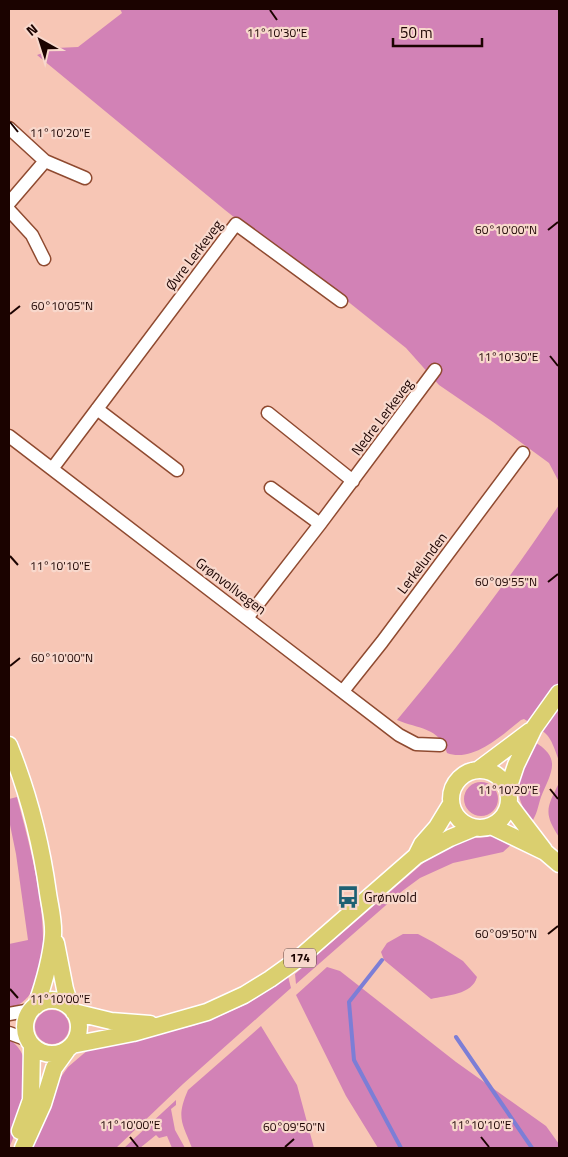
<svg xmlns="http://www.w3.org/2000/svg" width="568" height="1157" font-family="'Titillium Web',sans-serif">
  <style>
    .green { fill: #d282b6 }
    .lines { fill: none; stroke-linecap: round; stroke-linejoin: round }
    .stream { stroke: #7c7ed6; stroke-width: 4 }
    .minor-casing { stroke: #8f4a30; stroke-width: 15 }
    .major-casing { stroke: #fff; stroke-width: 19 }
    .minor { stroke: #fff; stroke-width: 12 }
    .major { stroke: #dacf6f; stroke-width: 16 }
    .ticks { fill: none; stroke: #1b0300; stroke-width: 2 }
    .labels { text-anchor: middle; stroke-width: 4.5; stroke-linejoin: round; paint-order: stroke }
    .shield { fill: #f8d8cc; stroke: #5d433d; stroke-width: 1 }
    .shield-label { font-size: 12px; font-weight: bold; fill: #1b0300 }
    .street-label { font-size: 14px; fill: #1b0300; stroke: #f8d8cc }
    .poi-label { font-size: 14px; fill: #1b0300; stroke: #f8d8cc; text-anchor: start }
    .ticks-label { font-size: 12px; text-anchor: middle; fill: #1b0300; stroke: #f8d8cc; stroke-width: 4.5; stroke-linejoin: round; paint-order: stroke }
  </style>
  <rect width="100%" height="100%" fill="#f7c6b5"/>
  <path class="green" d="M 120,9 L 559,9 L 559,482 L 549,463 L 493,422 L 439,385 L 406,348 L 336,292 L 278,252 L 225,210 L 37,55 L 56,48 L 78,47 L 122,13 Z
    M 559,505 L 559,761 C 549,733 550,735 524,719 L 521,720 C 502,735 472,763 447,753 C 440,727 418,729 397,720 C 455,651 509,580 559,505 Z
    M 533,741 C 563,758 551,772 541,797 C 538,806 537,815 531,823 C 509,784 518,780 533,741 Z
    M464 799a17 17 0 1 1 34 0a17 17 0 1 1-34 0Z
    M 559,783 L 559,837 C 543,813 547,807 559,783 Z
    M 17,797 C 28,841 74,990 9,1009 L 9,944 L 28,940 L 16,854 L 9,820 L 9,799 Z
    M 495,836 L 514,842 L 503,852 L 453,863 L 420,878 L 401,892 L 296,984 L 295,974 L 429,858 L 466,839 Z
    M 403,934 L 418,934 L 433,942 L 463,961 L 477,977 C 472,995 447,995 431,999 L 384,960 L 381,952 L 387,943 Z
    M 327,967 L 340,971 L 456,1062 L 546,1126 L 559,1144 L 559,1148 L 378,1148 L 346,1096 L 296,995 Z
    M 288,976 L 291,988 L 183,1084 L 116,1148 L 30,1148 L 58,1081 L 68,1067 L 82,1055 L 87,1051 L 107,1046 L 193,1026 L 218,1017 L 249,1003 Z
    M35 1027a17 17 0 1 1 34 0a17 17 0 1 1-34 0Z
    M 261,1026 L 297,1085 L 314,1148 L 192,1148 C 182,1122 176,1118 188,1090 Z
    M 9,1039 C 42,1061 23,1118 9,1148 Z
    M 176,1100 L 176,1105 L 171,1109 L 175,1130 L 185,1148 L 172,1148 L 167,1136 L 159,1138 L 156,1135 L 140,1148 L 124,1148 Z"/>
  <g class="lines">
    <path class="stream" d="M 382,960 L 349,1002 L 354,1060 L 401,1148
      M 456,1037 L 532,1148"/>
    <defs>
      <path id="minor" d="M 9,128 L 45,161 L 9,203
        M 45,161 L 85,178
        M 9,210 L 32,235 L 44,259
        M 97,409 L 177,470
        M 268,413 L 353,481
        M 9,436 L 399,735 L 416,744 L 440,745
        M 52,469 L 236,224 L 341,301
        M 271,488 L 320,524
        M 247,618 L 320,524 L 435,370
        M 343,691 L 382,642 L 523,453
        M 9,1014 L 31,1010
        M 9,1033 L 28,1040"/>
      <path id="major" d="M 9,745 C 28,792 41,842 48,893 C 50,907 54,921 53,935 C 51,960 44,983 36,1006
        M 478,770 L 530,731
        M451 799a29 29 0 1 1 58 0a29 29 0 1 1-58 0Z
        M 508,789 L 516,765 L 534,728 L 559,693
        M 509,804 L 544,850
        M 491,826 L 545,852 L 559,864
        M 416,856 L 422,844 L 437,827 L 451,804
        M 56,943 L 65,989 L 71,1008
        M25 1027a27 27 0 1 1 54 0a27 27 0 1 1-54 0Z
        M 74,1012 L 111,1021 L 150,1024
        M 72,1045 L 133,1033 L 207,1012 L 244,995 L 270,979 L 298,959 L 416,856 L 450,838 L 474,828
        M 20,1131 L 31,1100 L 32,1046
        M 23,1148 L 43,1104 L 54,1068 L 67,1050"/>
    </defs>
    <use href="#minor" class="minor-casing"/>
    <use href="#major" class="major-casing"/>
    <use href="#minor" class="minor"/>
    <use href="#major" class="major"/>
  </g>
  <path class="ticks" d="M 270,10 L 277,20M 10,122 L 18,132M 548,230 L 558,222M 10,314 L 20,306M 550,356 L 558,366M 10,556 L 18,565M 548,582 L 558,574M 10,666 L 20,658M 550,789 L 558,799M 548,934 L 558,926M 10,989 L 18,998M 130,1137 L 138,1147M 481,1137 L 489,1147M 285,1147 L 294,1139"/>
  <defs>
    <symbol id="bus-bare" viewBox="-9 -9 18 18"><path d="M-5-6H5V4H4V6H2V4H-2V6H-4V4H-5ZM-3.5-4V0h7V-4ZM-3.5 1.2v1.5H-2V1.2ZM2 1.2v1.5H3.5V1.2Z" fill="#1d6073" stroke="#f8d8cc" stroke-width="2.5" paint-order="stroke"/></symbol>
  </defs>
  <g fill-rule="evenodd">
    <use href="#bus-bare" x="332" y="881" width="32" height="32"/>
  </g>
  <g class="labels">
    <rect class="shield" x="284" y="948.5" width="32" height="19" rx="4"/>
    <g class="shield-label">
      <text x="300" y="962">174</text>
    </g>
    <g class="street-label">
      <text transform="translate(194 255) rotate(-53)" y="5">Øvre Lerkeveg</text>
      <text transform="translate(382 417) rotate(-53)" y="5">Nedre Lerkeveg</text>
      <text transform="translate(422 563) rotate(-53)" y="5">Lerkelunden</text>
      <text transform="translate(231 586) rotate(37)" y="5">Grønvollvegen</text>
    </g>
    <g class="poi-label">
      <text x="364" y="902">Grønvold</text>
    </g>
  </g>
  <g class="ticks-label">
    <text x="277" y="37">11°10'30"E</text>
    <text x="60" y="137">11°10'20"E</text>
    <text x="506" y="234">60°10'00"N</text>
    <text x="62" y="310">60°10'05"N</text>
    <text x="508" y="361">11°10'30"E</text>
    <text x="60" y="570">11°10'10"E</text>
    <text x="506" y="586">60°09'55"N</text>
    <text x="62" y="662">60°10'00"N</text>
    <text x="508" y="794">11°10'20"E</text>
    <text x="506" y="938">60°09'50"N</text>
    <text x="60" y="1003">11°10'00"E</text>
    <text x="130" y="1129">11°10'00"E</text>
    <text x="481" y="1129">11°10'10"E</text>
    <text x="294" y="1131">60°09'50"N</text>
  </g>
  <rect width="568" height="1157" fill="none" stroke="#1b0300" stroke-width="20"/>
  <g transform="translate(40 40) rotate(321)" stroke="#f8d8cc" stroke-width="4" paint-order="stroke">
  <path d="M0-4L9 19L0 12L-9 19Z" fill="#1b0300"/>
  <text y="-8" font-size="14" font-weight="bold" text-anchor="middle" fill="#1b0300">N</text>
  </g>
  <path d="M393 38v8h89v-8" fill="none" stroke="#1b0300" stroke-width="2.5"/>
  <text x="400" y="38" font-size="15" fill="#1b0300" stroke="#f8d8cc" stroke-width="4" paint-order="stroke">50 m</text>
</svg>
